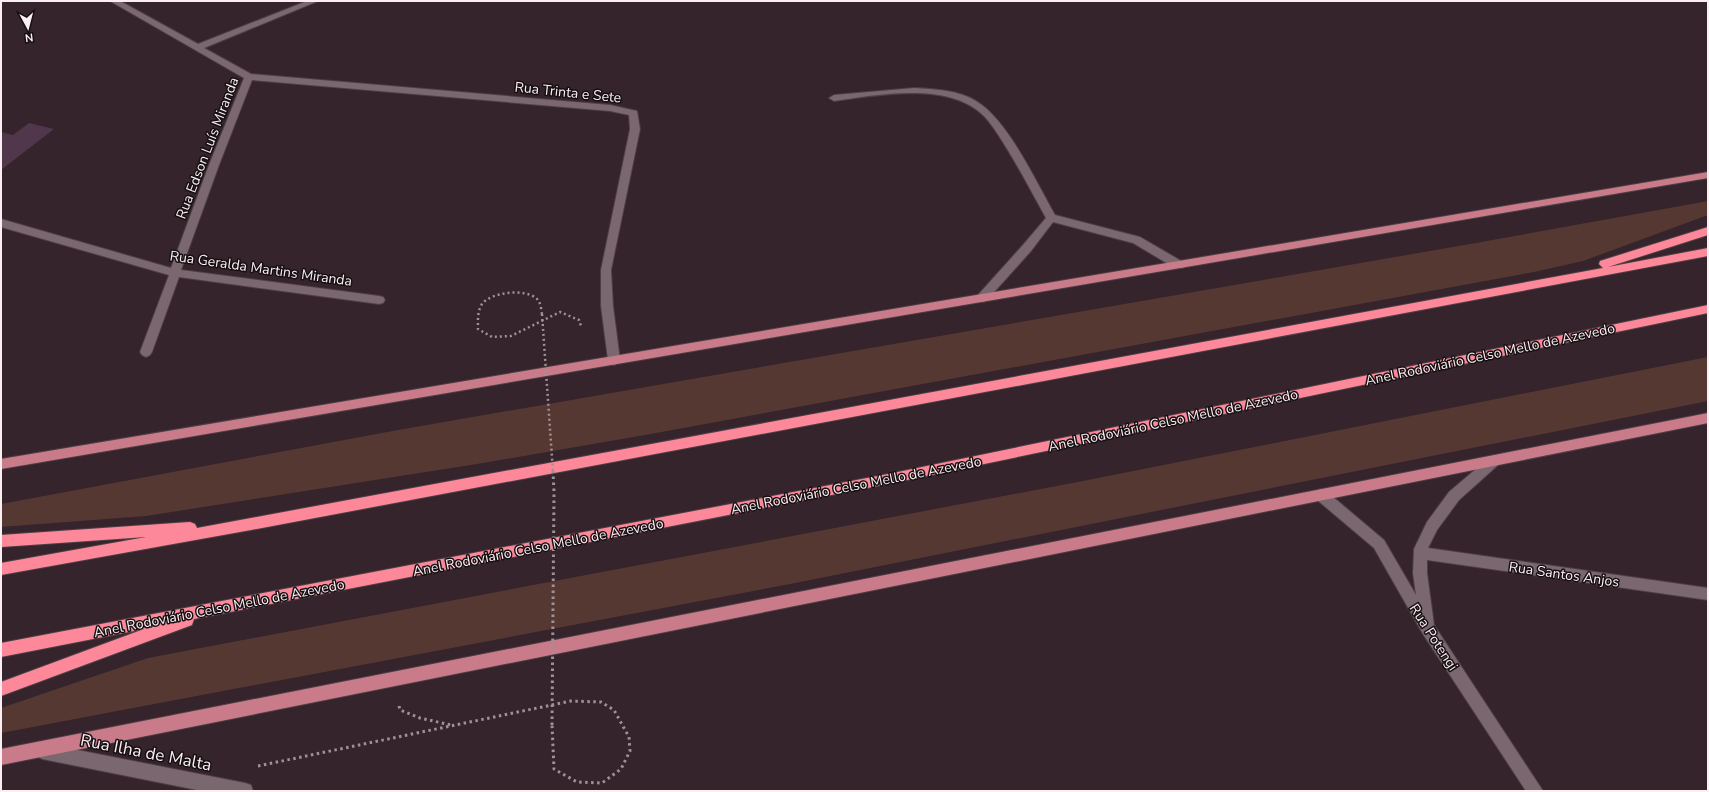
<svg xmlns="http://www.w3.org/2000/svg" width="1709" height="792" font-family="'Nunito Sans',sans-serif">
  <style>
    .green { fill: #563833 }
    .building { fill: #50374c }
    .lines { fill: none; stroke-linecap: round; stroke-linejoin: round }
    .minor-casing { stroke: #4d3f45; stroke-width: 2 }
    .major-casing { stroke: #4d3f45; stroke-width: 2 }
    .highway-casing { stroke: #4d3f45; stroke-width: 2 }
    .path-far1 { stroke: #9f9196; stroke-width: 2.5; stroke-dasharray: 2 3; stroke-linecap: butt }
    .path { stroke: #9f9196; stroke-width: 3; stroke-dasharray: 2.5 3.5; stroke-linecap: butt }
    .minor { fill: #7a676f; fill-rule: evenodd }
    .major { fill: #c97b89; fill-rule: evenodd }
    .highway { fill: #fd889a; fill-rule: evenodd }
    .path-bridge-far1 { stroke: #9f9196; stroke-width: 2.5; stroke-dasharray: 2 3; stroke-linecap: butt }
    .path-bridge { stroke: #9f9196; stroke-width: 3; stroke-dasharray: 2.5 3.5; stroke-linecap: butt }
    .labels { text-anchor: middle; stroke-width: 3; stroke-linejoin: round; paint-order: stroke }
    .street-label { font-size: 14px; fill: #fbeff3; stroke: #171013 }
    .near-street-label { font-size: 17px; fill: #fbeff3; stroke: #171013 }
  </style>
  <rect width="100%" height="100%" fill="#35242b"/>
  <path class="green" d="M 1708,201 L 1708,215 L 1583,261 L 1534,272 L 645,435 L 477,464 L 146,516 L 1,527 L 1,504 L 398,430 L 1476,243 Z
    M 1708,357 L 1708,401 L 790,584 L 1,733 L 1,708 L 148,658 L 1083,481 Z"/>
  <path class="building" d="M 29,123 L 54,129 L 1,170 L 1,132 L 13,135 Z"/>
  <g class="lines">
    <defs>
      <path id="minor" d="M 110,1 L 120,1 L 198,44 L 307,1 L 318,1 L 204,48 L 251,74 L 610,105 L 637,111 L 640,129 L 611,270 L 613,306 L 620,360 L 618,363 L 614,365 L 610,363 L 608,360 L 601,306 L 601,270 L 630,129 L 629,115 L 610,111 L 252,80 L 219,165 L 181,270 L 379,296 L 383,297 L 385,300 L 383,303 L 379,304 L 179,277 L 152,352 L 150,355 L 146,357 L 142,355 L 140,352 L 169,275 L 1,227 L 1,219 L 171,268 L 209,165 L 244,78 Z
        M 914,88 C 934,89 958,90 976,101 C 1008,120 1036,182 1055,215 L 1140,237 L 1183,262 L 1184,265 L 1183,268 L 1175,268 L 1133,243 L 1053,222 L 1031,251 L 986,301 L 982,302 L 978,301 L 976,298 L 978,295 L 1023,245 L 1046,218 C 1030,189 1015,160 997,133 C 993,127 989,121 984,116 C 948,81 879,95 834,101 L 829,98 L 834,95 Z
        M 1494,456 L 1498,457 L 1500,461 L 1498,465 L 1459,500 L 1437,530 L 1428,548 L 1708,588 L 1708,600 L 1427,560 L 1427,573 L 1434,625 L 1543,791 L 1526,791 L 1423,634 L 1374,548 L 1316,499 L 1315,495 L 1316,491 L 1321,489 L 1326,491 L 1384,540 L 1416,595 L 1413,573 L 1414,549 L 1427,522 L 1449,492 L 1490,457 Z
        M 42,743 L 245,783 L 251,785 L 253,791 L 202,791 L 42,759 L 37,756 L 34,751 L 37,746 Z"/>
      <path id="major" d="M 1708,172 L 1708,178 L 1,469 L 1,459 Z
        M 1708,413 L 1708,423 L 1,765 L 1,749 Z"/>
      <path id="highway" d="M 1708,227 L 1708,235 L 1608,267 L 1708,248 L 1708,256 L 251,530 L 1,575 L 1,563 L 146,537 L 1,547 L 1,535 L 190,522 L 195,524 L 197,528 L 251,518 L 1603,268 L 1599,264 L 1600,261 Z
        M 1708,305 L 1708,313 L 888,484 L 194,619 L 192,625 L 1,696 L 1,682 L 144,629 L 1,657 L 1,643 L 888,474 Z"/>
    </defs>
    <use href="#minor" class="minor-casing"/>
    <use href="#major" class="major-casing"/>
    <use href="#highway" class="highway-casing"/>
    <path class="path-far1" d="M 542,314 C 541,309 541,303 537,299 C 526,288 491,292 482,304 C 477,312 478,321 478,329 L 492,337 L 511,336 L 560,312 L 579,320 L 581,326"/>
    <path class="path" d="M 399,706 L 400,710 L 420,718 L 451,725
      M 258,766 L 571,701 L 601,702 L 614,710 L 629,737 L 630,751 L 621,769 L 602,783 L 577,782 L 554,769 L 552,725"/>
    <use href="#minor" class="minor"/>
    <use href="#major" class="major"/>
    <use href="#highway" class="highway"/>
    <path class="path-bridge-far1" d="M 542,314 L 553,472"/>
    <path class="path-bridge" d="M 552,725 L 554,492 L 553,471"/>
  </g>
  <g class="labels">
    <g class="street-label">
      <text transform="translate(568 92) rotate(6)" y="5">Rua Trinta e Sete</text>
      <text transform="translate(207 148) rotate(-69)" y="5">Rua Edson Luís Miranda</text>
      <text transform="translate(261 268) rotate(8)" y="5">Rua Geralda Martins Miranda</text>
      <text transform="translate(1490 354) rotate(-12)" y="5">Anel Rodoviário Celso Mello de Azevedo</text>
      <text transform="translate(1173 420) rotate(-12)" y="5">Anel Rodoviário Celso Mello de Azevedo</text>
      <text transform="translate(856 485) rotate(-11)" y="5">Anel Rodoviário Celso Mello de Azevedo</text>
      <text transform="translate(538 547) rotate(-11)" y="5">Anel Rodoviário Celso Mello de Azevedo</text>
      <text transform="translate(1564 574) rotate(8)" y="5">Rua Santos Anjos</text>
      <text transform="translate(219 608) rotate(-11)" y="5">Anel Rodoviário Celso Mello de Azevedo</text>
      <text transform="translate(1434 637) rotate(57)" y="5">Rua Potengi</text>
    </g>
    <g class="near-street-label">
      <text transform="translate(146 752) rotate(11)" y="6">Rua Ilha de Malta</text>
    </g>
  </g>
  <rect width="1709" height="792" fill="none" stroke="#fbeff3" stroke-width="4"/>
  <g transform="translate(28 28) rotate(173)" stroke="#171013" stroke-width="3" paint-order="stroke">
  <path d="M0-3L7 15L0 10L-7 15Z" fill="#fbeff3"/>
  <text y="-6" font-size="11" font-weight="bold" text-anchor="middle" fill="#fbeff3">N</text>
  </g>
</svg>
